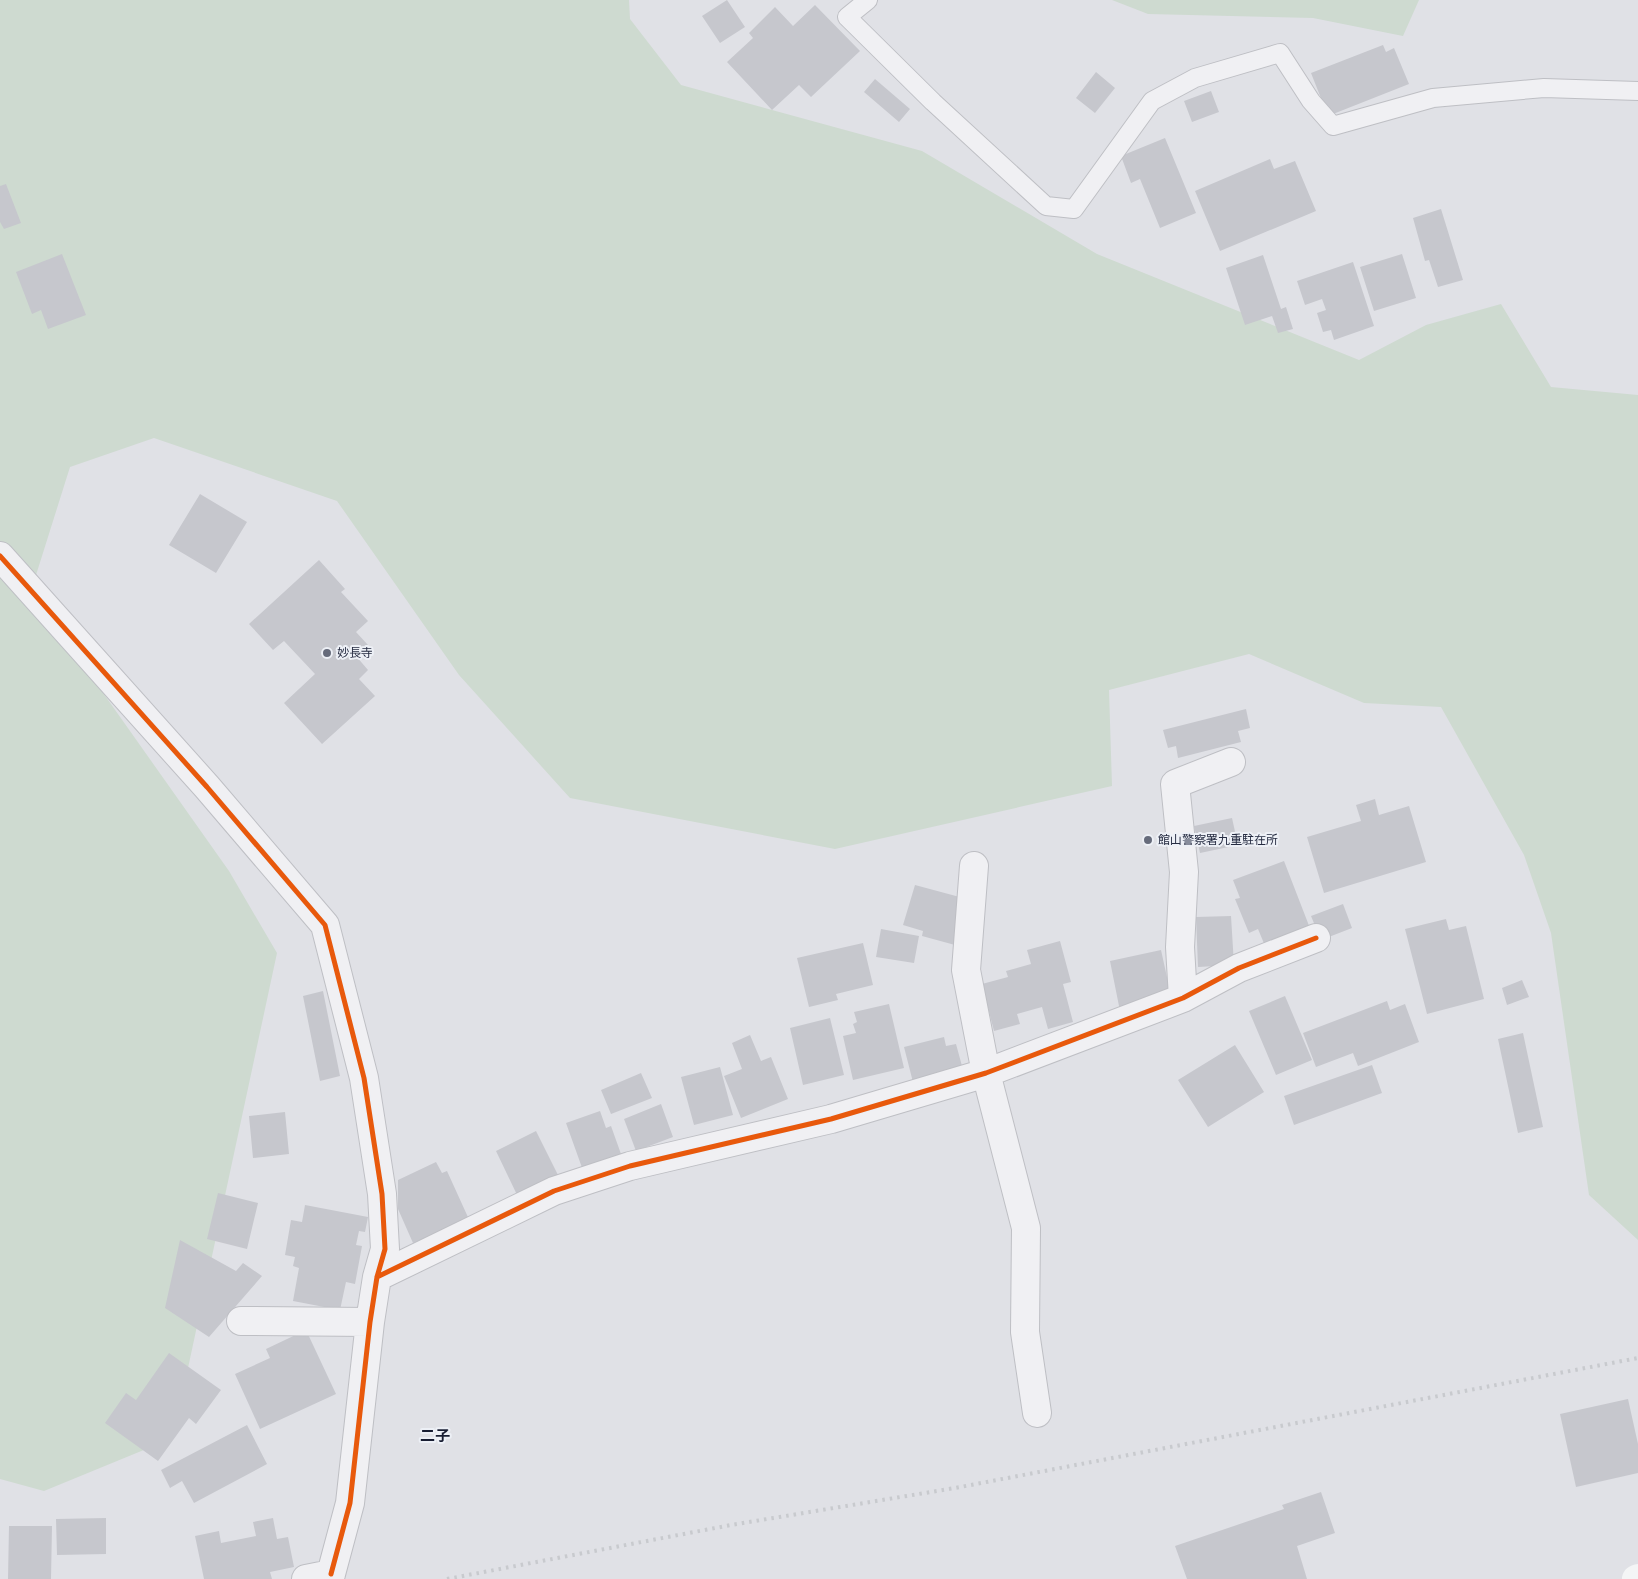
<svg xmlns="http://www.w3.org/2000/svg" width="1638" height="1579" font-family="'Public Sans','Noto Sans JP',sans-serif">
  <style>
    .green { fill: #cedad0 }
    .building { fill: #c6c7cd }
    .lines { fill: none; stroke-linecap: round; stroke-linejoin: round }
    .lane-casing { stroke: #bebfc4; stroke-width: 20 }
    .street-casing { stroke: #bebfc4; stroke-width: 30 }
    .lane { stroke: #f0f0f3; stroke-width: 18 }
    .street { stroke: #f0f0f3; stroke-width: 28 }
    .secondary { stroke: #f4f5f6; stroke-width: 28 }
    .rail { stroke: #c8cace; stroke-width: 4; stroke-dasharray: 2.5 5; stroke-linecap: butt }
    .cycleway-casing { stroke: #edf0f6; stroke-width: 8 }
    .cycleway { stroke: #e8590c; stroke-width: 5 }
    .poi-dot { fill: #666b7b; stroke: #edf0f6; stroke-width: 2 }
    .labels { text-anchor: middle; stroke-width: 4; stroke-linejoin: round; paint-order: stroke }
    .poi-label { font-size: 12px; fill: #252b41; stroke: #edf0f6; text-anchor: start }
    .quarter-label { font-size: 15px; font-weight: bold; fill: #181d32; stroke: #edf0f6 }
  </style>
  <rect width="100%" height="100%" fill="#e0e1e6"/>
  <path class="green" d="M 0,0 L 629,0 L 630,19 L 681,85 L 922,151 L 1097,254 L 1359,360 L 1426,325 L 1501,304 L 1551,387 L 1638,395 L 1638,1240 L 1589,1195 L 1551,933 L 1524,855 L 1441,707 L 1364,703 L 1249,654 L 1109,690 L 1112,786 L 835,849 L 570,798 L 459,675 L 337,501 L 154,438 L 70,467 L 31,591 L 229,871 L 277,953 L 173,1438 L 44,1491 L 0,1479 Z
    M 1112,0 L 1419,0 L 1403,36 L 1313,18 L 1148,14 Z"/>
  <path class="building" d="M 727,0 L 745,27 L 720,43 L 702,16 Z
    M 815,5 L 860,51 L 811,97 L 799,85 L 772,110 L 727,62 L 753,38 L 749,33 L 775,7 L 793,26 Z
    M 1383,45 L 1386,52 L 1394,48 L 1409,84 L 1328,116 L 1311,73 Z
    M 1096,72 L 1115,88 L 1095,113 L 1076,98 Z
    M 875,79 L 910,109 L 899,122 L 864,92 Z
    M 1211,91 L 1219,112 L 1192,122 L 1184,101 Z
    M 1165,138 L 1196,213 L 1160,228 L 1140,179 L 1131,183 L 1121,156 Z
    M 1270,159 L 1274,169 L 1295,161 L 1316,211 L 1220,251 L 1195,191 Z
    M 6,184 L 21,223 L 4,229 L 0,222 L 0,186 Z
    M 1441,209 L 1463,280 L 1438,287 L 1429,260 L 1425,261 L 1413,218 Z
    M 62,254 L 86,315 L 48,329 L 41,310 L 32,314 L 16,272 Z
    M 1402,254 L 1416,298 L 1374,311 L 1360,267 Z
    M 1263,255 L 1281,309 L 1286,307 L 1293,329 L 1278,333 L 1272,316 L 1245,325 L 1226,268 Z
    M 1353,262 L 1374,326 L 1334,340 L 1331,330 L 1323,332 L 1317,313 L 1326,310 L 1322,299 L 1305,305 L 1297,281 Z
    M 200,494 L 247,522 L 216,573 L 169,545 Z
    M 319,560 L 345,589 L 341,592 L 368,621 L 356,632 L 368,645 L 356,656 L 368,670 L 359,679 L 375,696 L 322,744 L 284,703 L 315,674 L 284,641 L 273,650 L 249,624 Z
    M 1246,709 L 1250,728 L 1238,731 L 1241,742 L 1178,758 L 1176,746 L 1168,748 L 1163,730 Z
    M 1375,799 L 1379,815 L 1409,806 L 1426,862 L 1324,893 L 1307,837 L 1361,821 L 1356,805 Z
    M 1232,818 L 1238,845 L 1200,853 L 1194,826 Z
    M 1284,861 L 1313,936 L 1268,953 L 1258,929 L 1249,933 L 1235,899 L 1240,898 L 1233,880 Z
    M 915,885 L 967,899 L 955,945 L 922,936 L 923,931 L 903,925 Z
    M 1343,904 L 1352,928 L 1321,940 L 1311,916 Z
    M 1231,916 L 1234,965 L 1198,967 L 1196,917 Z
    M 1446,919 L 1449,930 L 1466,926 L 1484,999 L 1427,1014 L 1405,929 Z
    M 881,929 L 919,936 L 914,963 L 876,957 Z
    M 1060,941 L 1071,982 L 1063,984 L 1073,1022 L 1048,1029 L 1042,1007 L 1017,1014 L 1020,1024 L 994,1031 L 982,984 L 1008,977 L 1006,971 L 1031,964 L 1027,950 Z
    M 863,943 L 873,985 L 836,994 L 838,1000 L 809,1007 L 797,958 Z
    M 1161,950 L 1172,1000 L 1120,1011 L 1110,961 Z
    M 1522,980 L 1529,997 L 1507,1005 L 1502,988 Z
    M 323,991 L 340,1076 L 320,1081 L 303,996 Z
    M 1285,996 L 1312,1060 L 1276,1075 L 1249,1011 Z
    M 1387,1001 L 1390,1010 L 1405,1004 L 1419,1042 L 1358,1066 L 1353,1053 L 1316,1067 L 1303,1033 Z
    M 889,1004 L 904,1068 L 853,1080 L 843,1036 L 856,1033 L 853,1024 L 857,1022 L 854,1012 Z
    M 830,1018 L 844,1075 L 803,1085 L 790,1028 Z
    M 1523,1033 L 1543,1127 L 1518,1133 L 1498,1039 Z
    M 750,1035 L 761,1061 L 771,1057 L 788,1099 L 741,1118 L 724,1076 L 742,1069 L 732,1043 Z
    M 944,1037 L 946,1046 L 956,1044 L 965,1077 L 915,1090 L 904,1047 Z
    M 1235,1045 L 1264,1092 L 1208,1127 L 1178,1080 Z
    M 1372,1065 L 1382,1093 L 1294,1125 L 1284,1096 Z
    M 720,1067 L 733,1115 L 694,1125 L 681,1077 Z
    M 641,1073 L 652,1098 L 611,1114 L 601,1090 Z
    M 661,1104 L 673,1137 L 636,1151 L 624,1119 Z
    M 600,1111 L 606,1128 L 611,1126 L 621,1154 L 609,1159 L 585,1176 L 566,1123 Z
    M 285,1112 L 289,1154 L 253,1158 L 249,1116 Z
    M 536,1131 L 560,1179 L 519,1199 L 496,1151 Z
    M 436,1162 L 442,1173 L 447,1171 L 472,1226 L 429,1246 L 425,1238 L 413,1243 L 398,1209 L 398,1180 Z
    M 218,1193 L 258,1203 L 247,1249 L 207,1239 Z
    M 305,1205 L 368,1217 L 365,1232 L 359,1231 L 356,1245 L 362,1246 L 355,1284 L 346,1282 L 340,1310 L 293,1301 L 299,1268 L 293,1266 L 295,1257 L 285,1255 L 291,1220 L 302,1222 Z
    M 180,1240 L 236,1271 L 243,1263 L 262,1276 L 209,1337 L 165,1308 Z
    M 306,1330 L 336,1394 L 260,1429 L 235,1374 L 270,1358 L 266,1349 Z
    M 169,1353 L 221,1390 L 196,1424 L 189,1418 L 158,1461 L 105,1423 L 126,1393 L 136,1400 Z
    M 1628,1399 L 1638,1444 L 1638,1473 L 1576,1487 L 1560,1414 Z
    M 247,1425 L 267,1464 L 194,1503 L 182,1481 L 170,1488 L 161,1470 Z
    M 1321,1492 L 1335,1533 L 1297,1546 L 1307,1579 L 1187,1579 L 1175,1546 L 1284,1509 L 1282,1505 Z
    M 106,1518 L 106,1554 L 57,1555 L 56,1519 Z
    M 273,1518 L 277,1539 L 288,1537 L 294,1567 L 270,1572 L 272,1579 L 204,1579 L 195,1536 L 219,1531 L 221,1543 L 256,1536 L 253,1522 Z
    M 9,1526 L 52,1526 L 51,1579 L 8,1579 Z"/>
  <g class="lines">
    <defs>
      <path id="lane" d="M 868,0 L 847,17 L 933,102 L 1046,206 L 1074,209 L 1152,101 L 1195,78 L 1280,53 L 1311,101 L 1333,126 L 1433,98 L 1544,88 L 1638,91"/>
      <path id="street" d="M 0,556 L 207,787 L 325,925 L 364,1078 L 382,1194 L 385,1249 L 377,1277 L 370,1322 L 350,1503 L 331,1574
        M 974,866 L 966,970 L 986,1073 L 1026,1228 L 1025,1332 L 1037,1413
        M 1183,998 L 1180,947 L 1184,872 L 1175,784 L 1231,762
        M 377,1277 L 554,1191 L 630,1166 L 831,1119 L 986,1073 L 1183,998 L 1239,968 L 1316,938
        M 241,1321 L 370,1322
        M 306,1579 L 331,1574"/>
    </defs>
    <use href="#lane" class="lane-casing"/>
    <use href="#street" class="street-casing"/>
    <use href="#lane" class="lane"/>
    <use href="#street" class="street"/>
    <path class="secondary" d="M 1636,1579 L 1638,1578"/>
    <path class="rail" d="M 447,1579 L 731,1525 L 955,1488 L 1638,1358"/>
    <defs>
      <path id="cycleway" d="M 0,556 L 207,787 L 325,925 L 364,1078 L 382,1194 L 385,1249 L 377,1277 L 370,1322 L 350,1503 L 331,1574
        M 377,1277 L 554,1191 L 630,1166 L 831,1119 L 986,1073 L 1183,998 L 1239,968 L 1316,938"/>
    </defs>
    <use href="#cycleway" class="cycleway-casing"/>
    <use href="#cycleway" class="cycleway"/>
  </g>
  <g class="poi-dot">
    <circle cx="327" cy="653" r="5"/>
    <circle cx="1148" cy="840" r="5"/>
  </g>
  <g class="labels">
    <g class="poi-label">
      <text x="337" y="657">妙長寺</text>
      <text x="1158" y="844">館山警察署九重駐在所</text>
    </g>
    <g class="quarter-label">
      <text x="435" y="1441">二子</text>
    </g>
  </g>
</svg>
